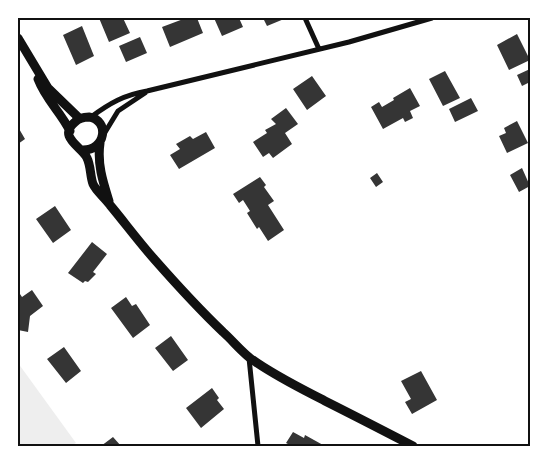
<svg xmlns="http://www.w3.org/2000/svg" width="548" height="464" font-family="Helvetica,sans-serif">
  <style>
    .green { fill: #eee }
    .building { fill: #353535 }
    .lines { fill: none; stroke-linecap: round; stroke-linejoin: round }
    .minor { stroke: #111; stroke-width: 5 }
    .tertiary { stroke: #111; stroke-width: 9 }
    .neatline { fill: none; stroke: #111; stroke-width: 2 }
  </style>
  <rect width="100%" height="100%" fill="#fff"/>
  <path class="green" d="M 18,363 L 76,443 L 70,446 L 18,446 Z"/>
  <path class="building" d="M 99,18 L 123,18 L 130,33 L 109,42 Z
    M 186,18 L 197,18 L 203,33 L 170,47 L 162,27 Z
    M 214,18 L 239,18 L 243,27 L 222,36 Z
    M 263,18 L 283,18 L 284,19 L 267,26 Z
    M 82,26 L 94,56 L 76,65 L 63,35 Z
    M 517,34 L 530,60 L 509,70 L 497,45 Z
    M 140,37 L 147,53 L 126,62 L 119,46 Z
    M 530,69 L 530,82 L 522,86 L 517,75 Z
    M 445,71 L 460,98 L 443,106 L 429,79 Z
    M 312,76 L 326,96 L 307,110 L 293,89 Z
    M 410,88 L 420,106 L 410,111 L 413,118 L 405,122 L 403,118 L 383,129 L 371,107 L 379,102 L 382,107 L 394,100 L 393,98 Z
    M 471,98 L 478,111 L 455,122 L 449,109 Z
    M 286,108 L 298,124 L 285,133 L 292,144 L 273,158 L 269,153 L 263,157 L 253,142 L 267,133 L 265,130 L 276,124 L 271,119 Z
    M 517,121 L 528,143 L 507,153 L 499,136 L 506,133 L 504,128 Z
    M 18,127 L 25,139 L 18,144 Z
    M 206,132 L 215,148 L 179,169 L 170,155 L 180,149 L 176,144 L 190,136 L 193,139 Z
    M 522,168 L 530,186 L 519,192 L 510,175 Z
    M 377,173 L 383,182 L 376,187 L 370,178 Z
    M 260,177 L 266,185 L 264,187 L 274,201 L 268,205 L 284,230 L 268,241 L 259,227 L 257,229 L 247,213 L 250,211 L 243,200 L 239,203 L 233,194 Z
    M 55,206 L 71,230 L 53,243 L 36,219 Z
    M 92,242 L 107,254 L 93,272 L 96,274 L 88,282 L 85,281 L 83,283 L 68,273 Z
    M 32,290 L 43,306 L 30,316 L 28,332 L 18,330 L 18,291 L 22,297 Z
    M 126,297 L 132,306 L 136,304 L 150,325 L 133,338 L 111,308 Z
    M 171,336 L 188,360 L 173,371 L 155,348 Z
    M 64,347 L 81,371 L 66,383 L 47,359 Z
    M 421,371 L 437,400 L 412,414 L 405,402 L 411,399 L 401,381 Z
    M 212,388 L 219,398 L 217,400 L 224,409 L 201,428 L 186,408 Z
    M 293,432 L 304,438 L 305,435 L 323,445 L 322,446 L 292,446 L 286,443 Z
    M 113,437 L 121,446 L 101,446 Z"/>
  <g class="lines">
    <path class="minor" d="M 305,18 L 319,49
      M 91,117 C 110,103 124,95 147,91 L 349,42 L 432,18
      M 104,134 L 118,111 L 145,93
      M 249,358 L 258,446"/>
    <path class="tertiary" d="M 18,38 L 48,88 L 79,118
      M 38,79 C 46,100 60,111 70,131
      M 100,143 C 97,164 103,182 109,201
      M 82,150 C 106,151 110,120 89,117 C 84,117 79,118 75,122 C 57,137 82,147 87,158 C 91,166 90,176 93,184 C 96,191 105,198 110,205 C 125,223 139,242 155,260 C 177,285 199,309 223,332 C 232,340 240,350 250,358 C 273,375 300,388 325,401 C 355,416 384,431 413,446"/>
  </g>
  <rect width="548" height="464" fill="none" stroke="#ffffff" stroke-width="38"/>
  <rect x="19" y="19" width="510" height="426" class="neatline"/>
</svg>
